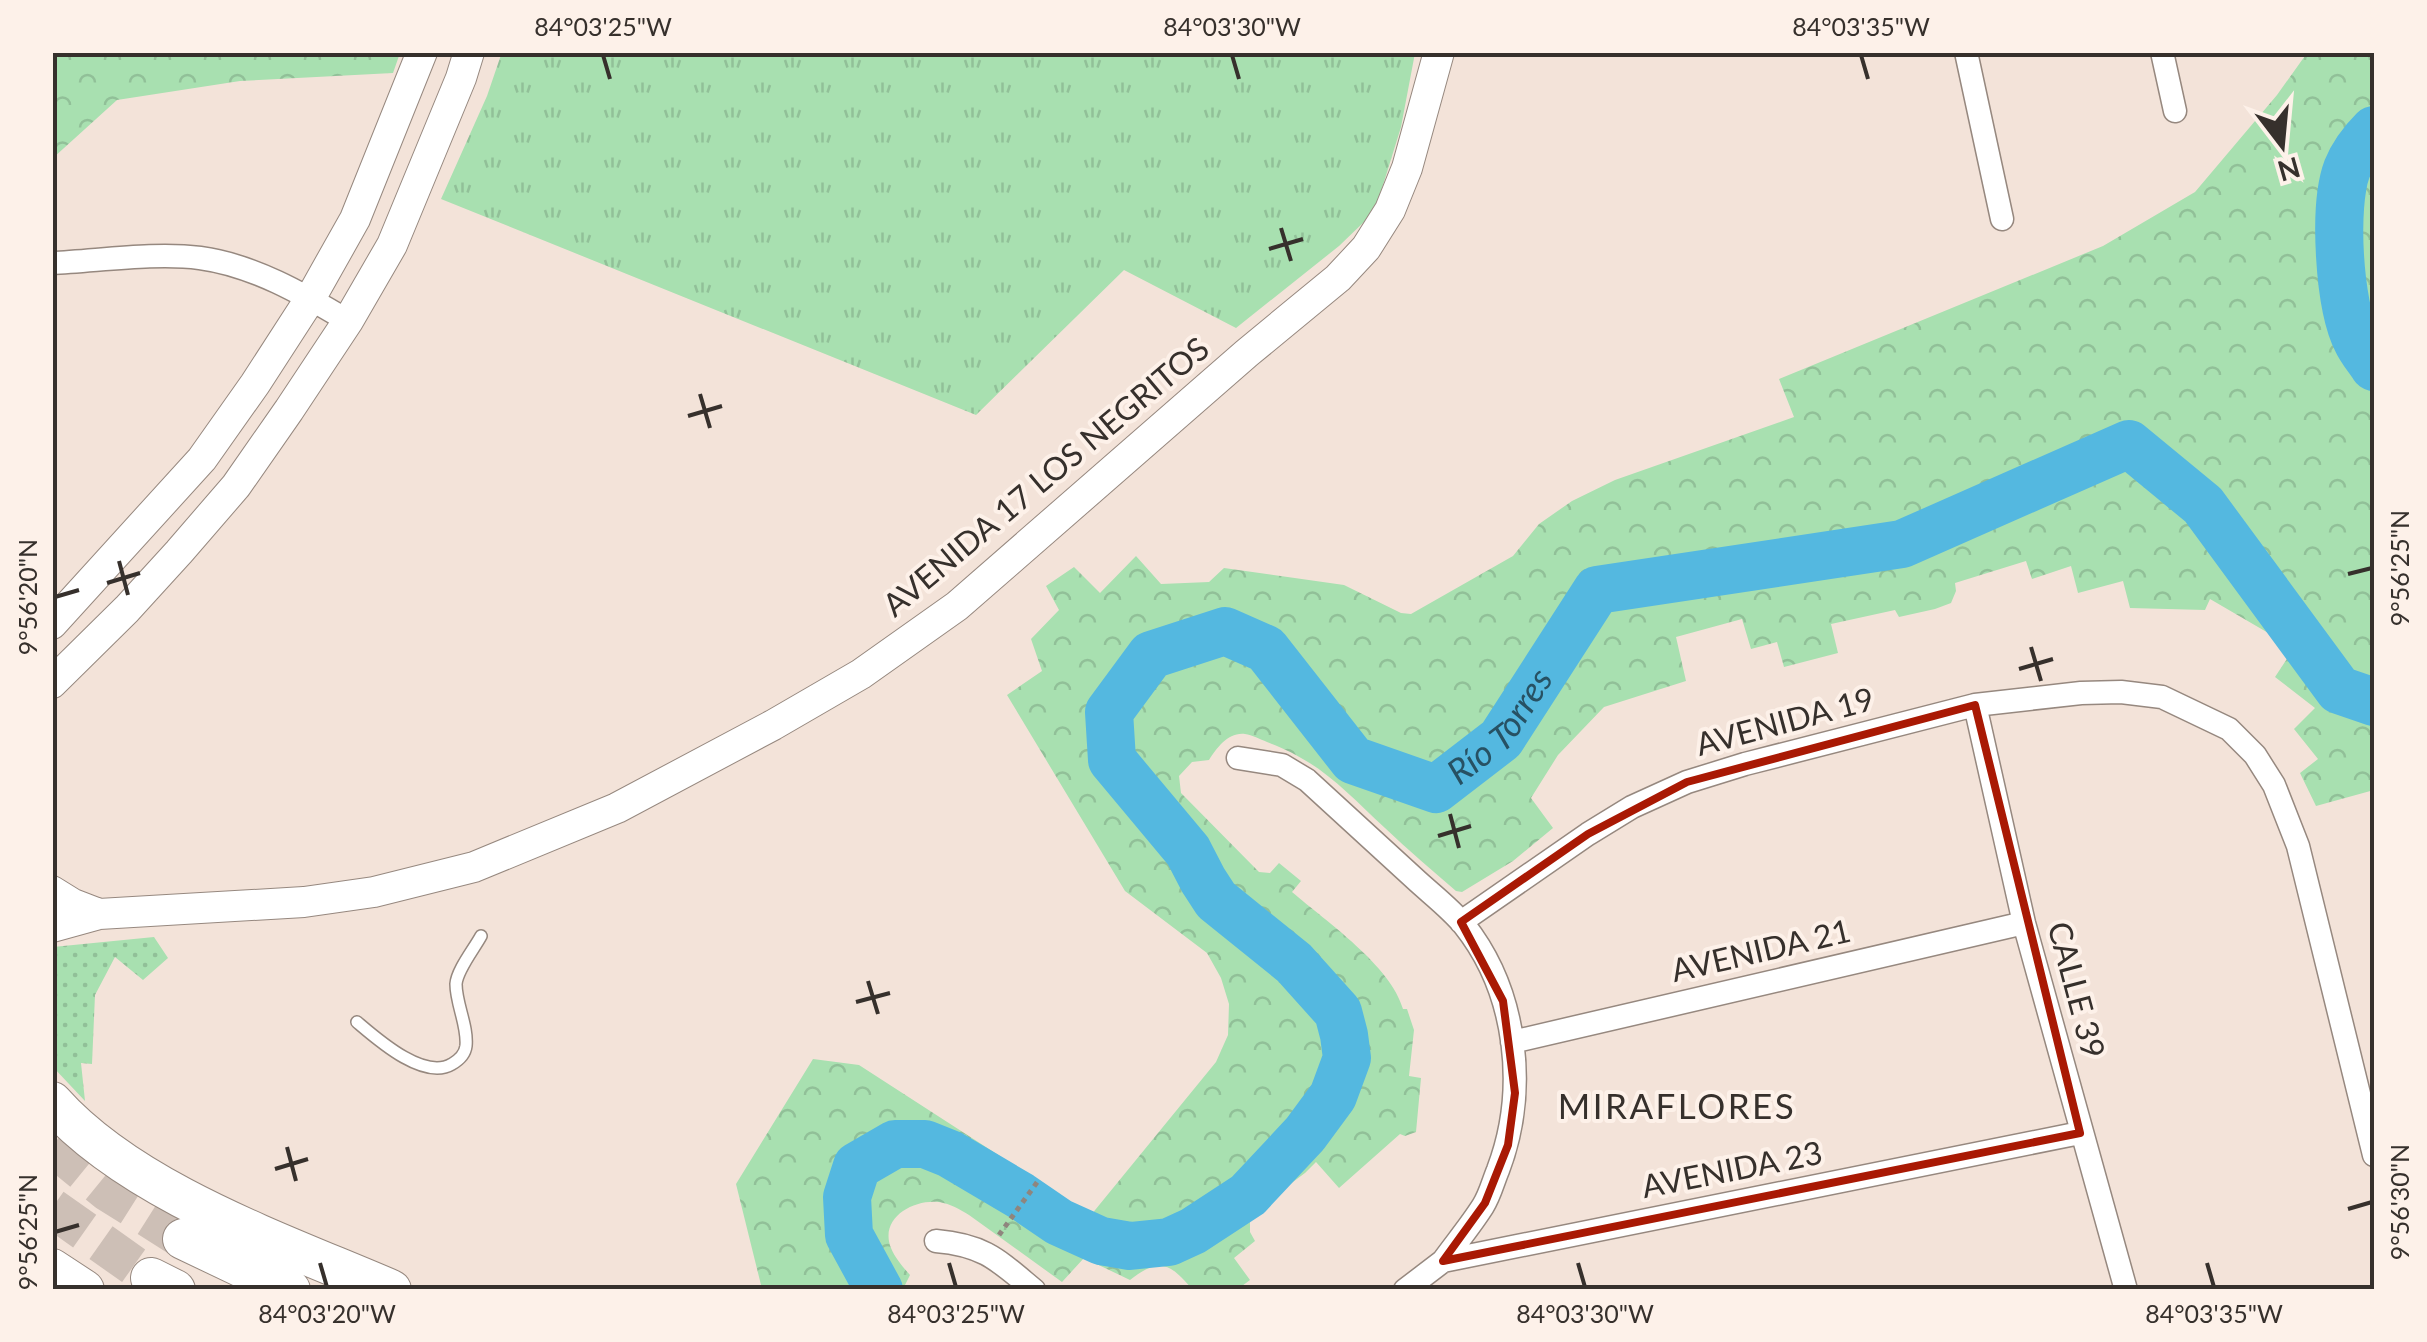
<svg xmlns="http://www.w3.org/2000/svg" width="2427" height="1342" font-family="Lato,sans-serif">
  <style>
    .grass { fill: url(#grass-tufts) }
    .forest { fill: url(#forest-crowns) }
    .garden { fill: url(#garden-dots) }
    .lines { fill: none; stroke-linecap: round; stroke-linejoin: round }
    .river { stroke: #54b8e0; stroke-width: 48 }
    .highway-tunnel { stroke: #cdbfb6; stroke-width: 40; stroke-dasharray: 40 20; stroke-linecap: butt }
    .lane-casing { stroke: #96887f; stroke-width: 14 }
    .street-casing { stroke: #96887f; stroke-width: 25 }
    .secondary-casing { stroke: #96887f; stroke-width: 32 }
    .highway-casing { stroke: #96887f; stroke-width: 42 }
    .path { stroke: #8f857e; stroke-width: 5; stroke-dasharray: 5 5; stroke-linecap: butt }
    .lane { stroke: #fff; stroke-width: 11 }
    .street { stroke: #fff; stroke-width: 22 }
    .secondary { stroke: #fff; stroke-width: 30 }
    .highway { stroke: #fff; stroke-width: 40 }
    .marked { fill: none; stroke: #a91904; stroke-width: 8; stroke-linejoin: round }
    .ticks { fill: none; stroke: #36302c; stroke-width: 4 }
    .labels { text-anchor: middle; stroke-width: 8; stroke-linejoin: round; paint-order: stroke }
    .street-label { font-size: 32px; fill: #36302c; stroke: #fdf1e9 }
    .water-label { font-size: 35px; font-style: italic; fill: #275163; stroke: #fdf1e9 }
    .neighbourhood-label { font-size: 35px; letter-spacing: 2.5px; fill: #36302c; stroke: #fdf1e9 }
    .neatline { fill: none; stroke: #36302c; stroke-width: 4 }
    .ticks-label { font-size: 25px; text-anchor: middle; fill: #36302c }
  </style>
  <defs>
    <pattern id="grass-tufts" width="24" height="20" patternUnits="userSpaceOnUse" patternTransform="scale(2.5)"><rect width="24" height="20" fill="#a8e0b0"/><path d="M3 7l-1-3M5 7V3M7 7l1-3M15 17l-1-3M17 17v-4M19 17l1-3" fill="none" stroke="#91c098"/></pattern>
    <pattern id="forest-crowns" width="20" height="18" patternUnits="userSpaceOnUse" patternTransform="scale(2.5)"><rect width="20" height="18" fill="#a8e0b0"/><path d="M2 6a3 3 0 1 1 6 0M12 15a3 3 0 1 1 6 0" fill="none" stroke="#91c098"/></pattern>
    <pattern id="garden-dots" width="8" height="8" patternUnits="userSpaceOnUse" patternTransform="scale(2.5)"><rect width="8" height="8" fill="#a8e0b0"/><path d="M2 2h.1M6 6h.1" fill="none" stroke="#91c098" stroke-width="1.8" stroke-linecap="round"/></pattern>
  </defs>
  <rect width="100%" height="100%" fill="#f3e3d9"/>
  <path class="grass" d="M 502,52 L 1415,52 L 1415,53 L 1401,127 L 1379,198 L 1365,221 L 1339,246 L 1236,328 L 1124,270 L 976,415 L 441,199 L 487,96 Z"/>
  <path class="forest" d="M 53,52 L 400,52 L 400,53 L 393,73 L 240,81 L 117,100 L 53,158 Z
    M 2307,53 L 2373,53 L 2374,59 L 2374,790 L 2316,806 L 2300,773 L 2318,759 L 2294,729 L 2315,708 L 2275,677 L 2294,648 L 2210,599 L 2205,610 L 2130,608 L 2123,581 L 2078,593 L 2071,566 L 2032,579 L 2026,561 L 1955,583 L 1956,591 L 1951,603 L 1935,609 L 1899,617 L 1895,610 L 1831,624 L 1838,653 L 1784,667 L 1777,642 L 1751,649 L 1742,619 L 1676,637 L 1686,681 L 1604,707 L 1558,755 L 1531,798 L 1553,828 L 1513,861 L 1462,892 L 1456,891 C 1432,870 1408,850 1385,828 C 1345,791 1321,762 1267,742 C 1260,739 1252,735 1245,734 C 1228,732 1217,748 1209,760 L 1192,762 L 1179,776 L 1181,793 L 1259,872 L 1270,873 L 1279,863 L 1301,881 L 1292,892 C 1327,922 1391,966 1403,1009 L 1407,1009 L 1414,1030 L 1409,1076 L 1421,1078 L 1416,1132 L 1405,1136 L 1400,1134 L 1339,1188 L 1316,1162 L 1305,1173 L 1250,1214 L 1250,1232 L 1255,1241 L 1234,1258 L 1250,1280 L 1238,1289 L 1192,1289 C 1170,1263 1159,1257 1130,1280 L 1084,1258 L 1062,1282 L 969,1215 C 959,1209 951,1204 939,1202 C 913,1199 879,1218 891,1248 C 895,1258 903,1267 910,1275 L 903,1289 L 762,1289 L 736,1184 L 813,1059 L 859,1065 L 1091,1215 L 1216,1062 L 1228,1035 L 1229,1004 L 1221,978 L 1207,953 L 1125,891 L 1007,695 L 1042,671 L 1031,639 L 1059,610 L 1046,586 L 1074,567 L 1100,593 L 1136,556 L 1161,584 L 1209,582 L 1224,568 L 1344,585 L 1401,613 L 1411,614 L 1418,610 L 1513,556 L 1539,524 L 1572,501 L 1615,480 L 1794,417 L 1779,379 L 2103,246 L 2195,192 L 2277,95 Z"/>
  <path class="garden" d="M 154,937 L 168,958 L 143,980 L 115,957 L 95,995 L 92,1064 L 81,1063 L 85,1101 L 53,1067 L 53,947 Z"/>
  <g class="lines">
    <g class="river">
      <path d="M 2374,130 C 2363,141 2353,154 2347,169 C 2333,206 2339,306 2357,341 C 2361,350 2369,359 2374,367"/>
      <path id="s1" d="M 879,1290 L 849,1235 L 847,1197 L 857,1166 L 895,1144 L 925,1144 L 950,1154 L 1021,1196 L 1059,1222 L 1101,1241 L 1130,1246 L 1169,1242 L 1193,1231 L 1248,1195 L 1305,1134 L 1333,1096 L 1347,1058 L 1344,1035 L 1338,1012 L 1294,963 L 1216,900 L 1203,880 L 1188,851 L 1112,760 L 1109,712 L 1151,655 L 1225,631 L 1266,649 L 1353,760 L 1436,789 L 1501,739 L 1597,590 L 1902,544 L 2129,444 L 2203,505 L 2339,690 L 2374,702"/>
    </g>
    <path class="highway-tunnel" d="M 52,1146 L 107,1191 L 183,1239
      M 52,1208 L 151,1278"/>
    <defs>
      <path id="lane" d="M 357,1022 C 377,1039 424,1081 452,1064 C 459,1060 465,1054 466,1046 C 468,1026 456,1004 456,984 C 457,970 474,949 481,936"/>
      <path id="street" d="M 1966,52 L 2002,219
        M 2162,52 L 2175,111
        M 52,263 C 98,261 155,252 200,258 C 253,265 303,294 348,321
        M 1975,705 L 2024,923 L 2126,1290
        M 1238,758 L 1282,765 L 1307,780 C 1343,813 1378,845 1414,878 C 1430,893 1450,908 1464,925 C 1518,993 1528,1091 1498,1170 C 1493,1182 1490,1195 1483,1206 C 1471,1225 1456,1243 1443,1261
        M 1461,922 L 1588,834 L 1632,807 L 1687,782 L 1745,764 L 1975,705 L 2081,693 L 2121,692 L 2162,697 L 2229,729 L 2255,755 L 2274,785 L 2298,846 L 2374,1155
        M 1512,1042 L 2024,923
        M 936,1241 C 984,1245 998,1260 1034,1290
        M 1405,1290 L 1443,1261 L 2080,1133"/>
      <path id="secondary" d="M 52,624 L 202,459 L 255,384 L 310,299 L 355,219 L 422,52
        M 52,683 L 127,609 L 179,552 L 236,486 L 289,410 L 348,321 L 392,245 L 461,78 L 469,52
        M 52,891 L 73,904 L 99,914
        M 52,927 L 99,914 L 304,902 L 374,892 L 474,867 L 617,808 L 773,725 L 861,674 L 957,606 L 1247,353 L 1338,278 L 1366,248 L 1390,210 L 1407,168 L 1439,52"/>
      <path id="highway" d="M 52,1102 C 132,1192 282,1243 391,1290
        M 183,1239 L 290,1290
        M 52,1269 L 84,1290
        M 151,1278 L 175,1290"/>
    </defs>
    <use href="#lane" class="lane-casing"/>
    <use href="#street" class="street-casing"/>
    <use href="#secondary" class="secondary-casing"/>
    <use href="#highway" class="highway-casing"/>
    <path class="path" d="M 999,1235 L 1038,1181"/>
    <use href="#lane" class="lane"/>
    <use href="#street" class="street"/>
    <use href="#secondary" class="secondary"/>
    <use href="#highway" class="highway"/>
  </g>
  <path class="marked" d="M 1975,705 L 2080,1133 L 1443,1261 L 1485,1203 L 1508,1145 L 1515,1093 L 1503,1001 L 1461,922 L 1588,834 L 1687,782 Z"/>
  <path class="ticks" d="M 603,55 L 610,79M 1232,55 L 1239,79M 1861,55 L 1868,79M 1281,228 L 1291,261M 1269,249 L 1303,239M 700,394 L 710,428M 688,416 L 722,406M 119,561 L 128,595M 2348,574 L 2372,568M 107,583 L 140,573M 55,597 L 79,590M 2031,647 L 2041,681M 2019,669 L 2053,659M 1450,814 L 1459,848M 1438,836 L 1471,826M 868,981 L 878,1014M 856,1002 L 890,993M 287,1147 L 296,1181M 275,1169 L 308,1159M 2348,1209 L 2372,1202M 55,1232 L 79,1225M 320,1263 L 327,1287M 949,1263 L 956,1287M 1578,1263 L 1585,1287M 2207,1263 L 2214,1287"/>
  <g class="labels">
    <g class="street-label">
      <text transform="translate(1046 477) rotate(-40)" y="11">AVENIDA 17 LOS NEGRITOS</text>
      <text transform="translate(1785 722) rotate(-15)" y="11">AVENIDA 19</text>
      <text transform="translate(1761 951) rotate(-13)" y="11">AVENIDA 21</text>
      <text transform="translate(2076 990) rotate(75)" y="11">CALLE 39</text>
      <text transform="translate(1732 1170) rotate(-11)" y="11">AVENIDA 23</text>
    </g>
    <g class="water-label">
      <text dy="12" stroke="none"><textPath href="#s1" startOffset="1690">Río Torres</textPath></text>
    </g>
    <g class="neighbourhood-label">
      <text x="1677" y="1119">MIRAFLORES</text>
    </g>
  </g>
  <rect width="2427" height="1342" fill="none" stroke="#fdf1e9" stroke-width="110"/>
  <g transform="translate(2282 145) rotate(164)" stroke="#fdf1e9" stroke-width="8" paint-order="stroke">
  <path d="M0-8L18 38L0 25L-18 38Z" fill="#36302c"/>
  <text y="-15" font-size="28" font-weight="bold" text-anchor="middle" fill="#36302c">N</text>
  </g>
  <rect x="55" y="55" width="2317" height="1232" class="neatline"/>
  <g class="ticks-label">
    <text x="603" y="36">84°03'25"W</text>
    <text x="1232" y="36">84°03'30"W</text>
    <text x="1861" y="36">84°03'35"W</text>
    <text transform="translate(2400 568) rotate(-90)" y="9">9°56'25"N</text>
    <text transform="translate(28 597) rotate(-90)" y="9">9°56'20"N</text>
    <text transform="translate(2400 1202) rotate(-90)" y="9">9°56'30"N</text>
    <text transform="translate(28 1232) rotate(-90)" y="9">9°56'25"N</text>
    <text x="327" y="1323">84°03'20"W</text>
    <text x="956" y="1323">84°03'25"W</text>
    <text x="1585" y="1323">84°03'30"W</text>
    <text x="2214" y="1323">84°03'35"W</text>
  </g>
</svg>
